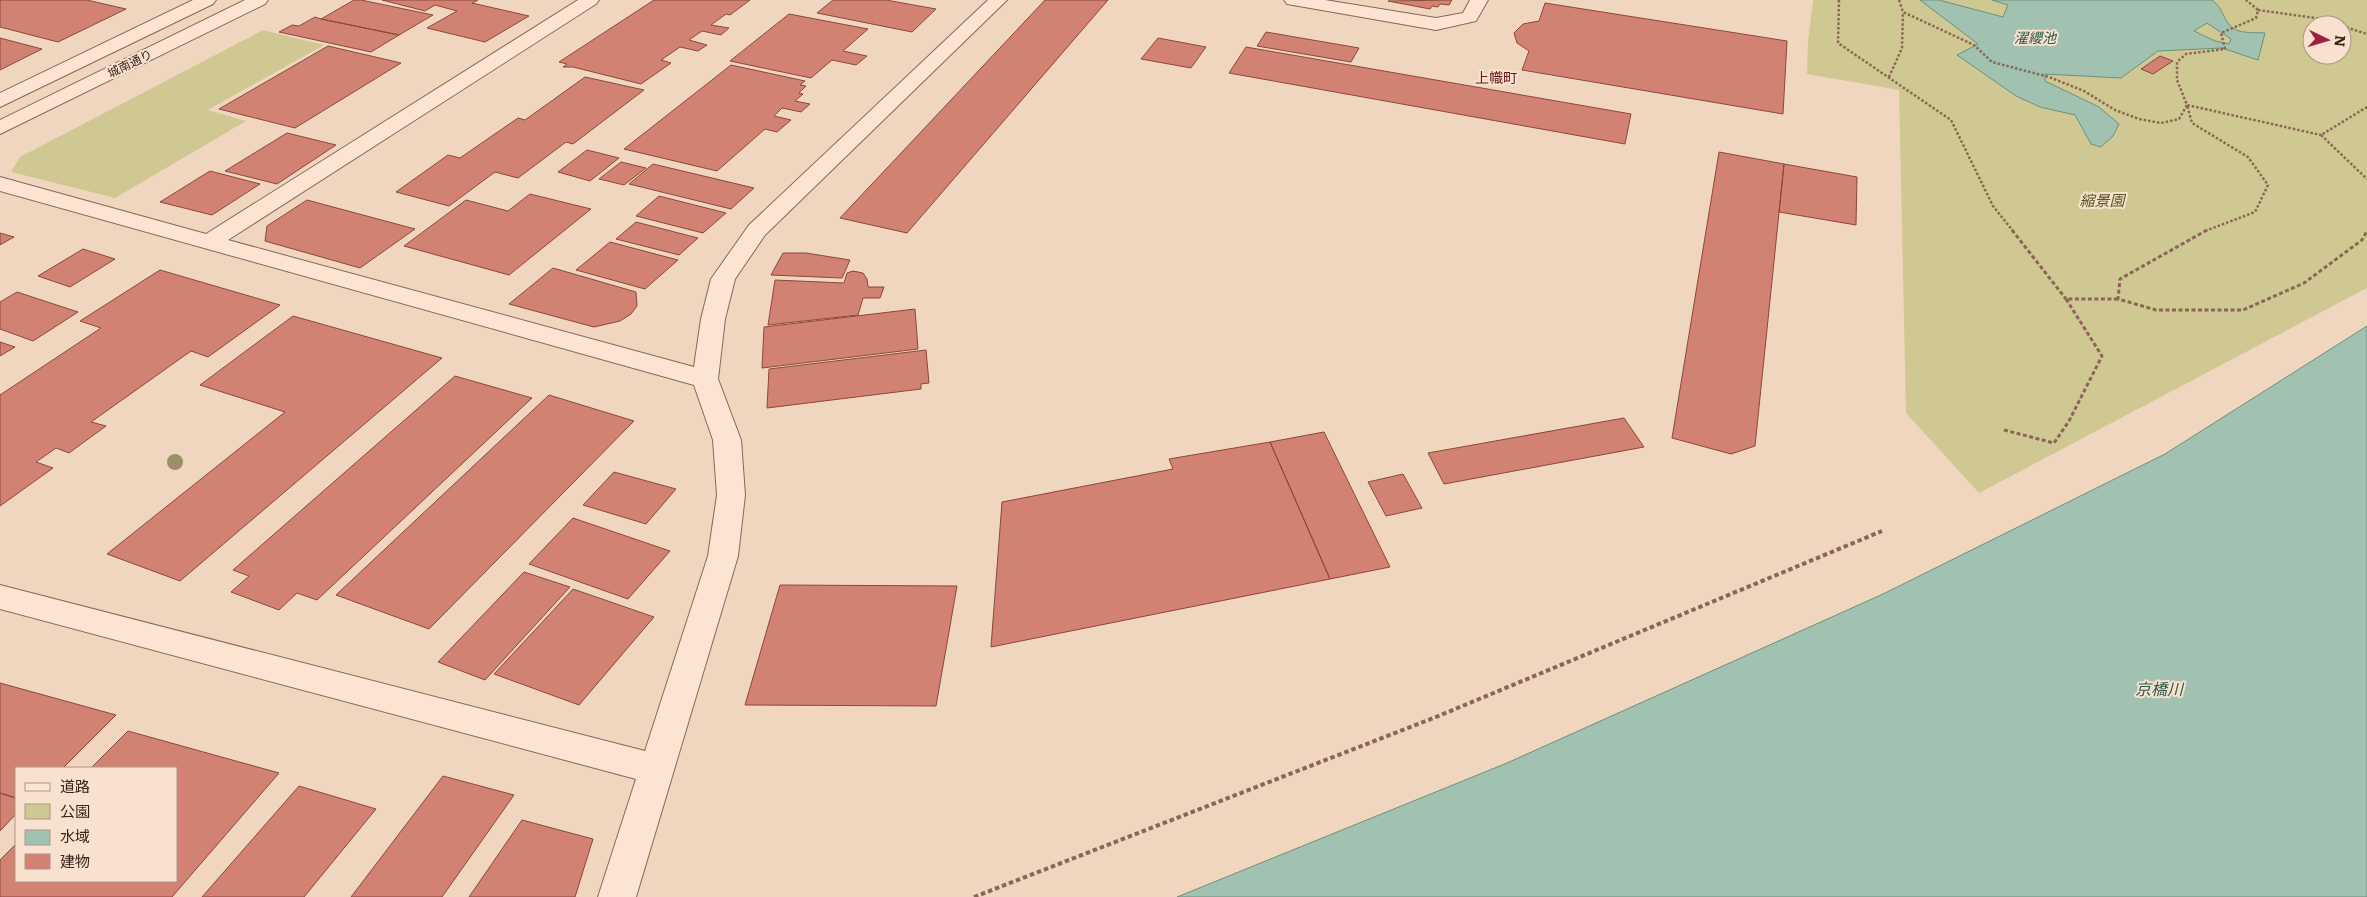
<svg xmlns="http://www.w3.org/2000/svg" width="2367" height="897" font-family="Literata,'Noto Sans JP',serif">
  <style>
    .green { fill: #d0c892; fill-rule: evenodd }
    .water { fill: #a2c2b1; stroke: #69917d; fill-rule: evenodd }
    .building { fill: #d28272; stroke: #8c473a }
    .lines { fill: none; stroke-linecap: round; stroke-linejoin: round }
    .minor-casing { stroke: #8b6556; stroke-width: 2 }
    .path-far2 { stroke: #8b6556; stroke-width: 2.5; stroke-dasharray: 2.5 2; stroke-linecap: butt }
    .path-far1 { stroke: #8b6556; stroke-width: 3; stroke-dasharray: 4 2.5; stroke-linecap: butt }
    .path { stroke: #8b6556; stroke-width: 4; stroke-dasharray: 4.5 3; stroke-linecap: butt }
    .minor { fill: #fbe5d2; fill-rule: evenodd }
    .tree { fill: #9c9068 }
    .labels { text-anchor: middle; stroke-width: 4; stroke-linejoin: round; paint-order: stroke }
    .far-street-label { font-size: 12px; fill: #39231b; stroke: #f8e2cf }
    .far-water-label { font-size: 14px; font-style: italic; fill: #2a5a4b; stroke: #f8e2cf }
    .far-neighbourhood-label { font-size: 14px; fill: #69181a; stroke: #f8e2cf }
    .park-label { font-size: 15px; font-style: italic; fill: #565721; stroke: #f8e2cf }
    .water-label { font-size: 16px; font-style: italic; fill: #2a5a4b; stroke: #f8e2cf }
  </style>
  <rect width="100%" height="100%" fill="#f1d6bf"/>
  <path class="green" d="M 1813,0 L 2367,0 L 2367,288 L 1979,493 L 1906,413 L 1899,90 L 1807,74 L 1808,41 ZM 2312,25 L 2342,25 L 2342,55 L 2312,55 Z
    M 263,30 L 324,45 L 208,110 L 246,121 L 115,198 L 11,172 L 20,157 Z"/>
  <path class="water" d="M 1920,0 L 1939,0 L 2003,17 L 2008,5 L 1992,0 L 2212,0 C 2224,10 2220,12 2228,23 C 2236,35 2253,32 2265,33 L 2258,60 L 2222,48 L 2158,51 L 2121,78 L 2045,74 L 2045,81 L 2099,107 L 2119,124 L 2113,136 L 2101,147 L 2091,144 L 2075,115 L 2040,107 L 2016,96 L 1957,55 L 1978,44 ZM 2207,23 L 2231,39 L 2229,44 L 2215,41 L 2194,31 Z
    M 2367,326 L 2367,897 L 1177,897 L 1507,763 L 1883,594 L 2165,454 Z"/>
  <path class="building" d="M 0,0 L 87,0 L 126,9 L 58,42 L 0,27 Z
    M 354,0 L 361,0 L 433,15 L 399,35 L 321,19 Z
    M 382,0 L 478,0 L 472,3 L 529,16 L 485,42 L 427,28 L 457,11 L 435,5 L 425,11 Z
    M 654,0 L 750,0 L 730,15 L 726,14 L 711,25 L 729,28 L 721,35 L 702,31 L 689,40 L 707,45 L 698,51 L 680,47 L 661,60 L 671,63 L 641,84 L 573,67 L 563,67 L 567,64 L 559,62 Z
    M 833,0 L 886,0 L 936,9 L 912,32 L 817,13 Z
    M 1045,0 L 1108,0 L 907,233 L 840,218 Z
    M 1452,0 L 1449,5 L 1440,4 L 1438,7 L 1432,6 L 1430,9 L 1388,1 Z
    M 1545,3 L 1787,41 L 1783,114 L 1522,70 L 1529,51 L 1517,43 L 1514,33 L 1523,24 L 1539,21 Z
    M 789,14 L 868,29 L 843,51 L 867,56 L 856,65 L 832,60 L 811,78 L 730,61 Z
    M 315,17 L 321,19 L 399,35 L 371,52 L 279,32 L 292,25 L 299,26 Z
    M 1266,32 L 1359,48 L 1351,62 L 1257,46 Z
    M 0,38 L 42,49 L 0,70 Z
    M 1158,38 L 1206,47 L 1191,68 L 1141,59 Z
    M 328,46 L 401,63 L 295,128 L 219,109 Z
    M 1246,47 L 1631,114 L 1625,144 L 1229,73 Z
    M 2160,56 L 2173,61 L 2153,74 L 2141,69 Z
    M 731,65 L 805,81 L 800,85 L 806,86 L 799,93 L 803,94 L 795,101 L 810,104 L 801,112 L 782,108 L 774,116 L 791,120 L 777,132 L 765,129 L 717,171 L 624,149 Z
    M 585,77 L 644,90 L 573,144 L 566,142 L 518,178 L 495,172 L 449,206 L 396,192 L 448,155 L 460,158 L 518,118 L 525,120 Z
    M 287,133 L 336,145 L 277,184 L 225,171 Z
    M 587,150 L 619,158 L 590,181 L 558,172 Z
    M 1719,152 L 1784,164 L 1755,446 L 1731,454 L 1672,438 Z
    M 621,162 L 646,168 L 624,185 L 599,179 Z
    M 653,164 L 754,188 L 731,209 L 629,184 Z
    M 1784,164 L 1857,177 L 1856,225 L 1779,212 Z
    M 210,171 L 260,184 L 212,215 L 160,202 Z
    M 530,194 L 591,209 L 509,275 L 404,246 L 466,200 L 508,211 Z
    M 659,196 L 726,213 L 703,233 L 636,216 Z
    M 307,200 L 415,229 L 360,268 L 265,241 L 267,226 Z
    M 636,222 L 698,238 L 679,255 L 616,239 Z
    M 0,233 L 14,237 L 0,245 Z
    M 610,242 L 678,260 L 645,289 L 576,270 Z
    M 83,249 L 115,259 L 70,287 L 38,276 Z
    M 783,253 L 806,253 L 850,260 L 842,278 L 771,275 Z
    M 553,268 L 636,292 L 637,306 L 631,314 L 620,321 L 594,327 L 509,304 Z
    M 160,270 L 280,305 L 208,357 L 191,351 L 91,422 L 106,426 L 69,453 L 56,448 L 36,462 L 53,468 L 0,506 L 0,395 L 101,328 L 80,321 Z
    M 853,271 L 863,273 L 867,279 L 868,287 L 884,287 L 880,298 L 863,298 L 858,315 L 768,325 L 775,280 L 844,283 L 847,273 Z
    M 17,292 L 78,312 L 33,341 L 0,329 L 0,302 Z
    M 915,309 L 918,349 L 762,368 L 764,327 Z
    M 293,316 L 442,358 L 180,581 L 107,554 L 285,412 L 200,385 Z
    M 0,342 L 15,347 L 0,356 Z
    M 926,350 L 929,383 L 921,384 L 921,389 L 767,408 L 769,369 Z
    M 455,376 L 532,398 L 317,600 L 297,593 L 279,610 L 231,592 L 249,576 L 233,570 Z
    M 549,395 L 634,421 L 429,629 L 336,595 Z
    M 1624,418 L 1644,447 L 1444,484 L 1428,453 Z
    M 1324,432 L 1390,567 L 1330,579 L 1270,442 Z
    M 1270,442 L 1330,579 L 991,647 L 1002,502 L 1173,469 L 1169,459 Z
    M 614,472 L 676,489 L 646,524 L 583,505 Z
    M 1403,474 L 1422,508 L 1386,516 L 1368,482 Z
    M 573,518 L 670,551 L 628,599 L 529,564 Z
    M 524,572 L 570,587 L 485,680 L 438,662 Z
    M 780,585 L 957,586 L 936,706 L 745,705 Z
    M 573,589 L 654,617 L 579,705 L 494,674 Z
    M 0,683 L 116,715 L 63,768 L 16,768 L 16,798 L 0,793 Z
    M 128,731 L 279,773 L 172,897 L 0,897 L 0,860 L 16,844 L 16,881 L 176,881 L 176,768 L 91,768 Z
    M 443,776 L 514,795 L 442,897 L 351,897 Z
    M 299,786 L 376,809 L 304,897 L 202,897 Z
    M 0,793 L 16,798 L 16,814 L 0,831 Z
    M 522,820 L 593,839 L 575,897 L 469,897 Z"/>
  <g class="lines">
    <defs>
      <path id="minor" d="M 193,0 L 216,0 L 213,4 L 0,107 L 0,93 Z
        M 245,0 L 268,0 L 265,4 L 0,134 L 0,120 Z
        M 578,0 L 599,0 L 596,4 L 228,240 L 694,367 L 701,319 L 711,279 L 749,225 L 988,0 L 1007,0 L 765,235 L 735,279 L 725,319 L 718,379 L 741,440 L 745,495 L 738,556 L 636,897 L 598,897 L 636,779 L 0,609 L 0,585 L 645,751 L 708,556 L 717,495 L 713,440 L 694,385 L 0,191 L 0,177 L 206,234 Z
        M 1284,0 L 1325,0 L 1436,18 L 1463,13 L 1470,0 L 1488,0 L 1476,21 L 1436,30 L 1293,5 L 1287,4 Z"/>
    </defs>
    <use href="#minor" class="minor-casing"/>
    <path class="path-far2" d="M 1839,0 L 1838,43 L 1951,120 L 1993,206 L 2013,231
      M 1899,0 L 1903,12 L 1974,45 L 1992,62 L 2049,77 L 2084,91 L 2115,110 L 2139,119 L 2161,123 L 2179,119 L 2187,105 L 2177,80 L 2177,62 L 2186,54 L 2225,49 L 2221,33 L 2256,18 L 2258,10 L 2246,0
      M 2258,10 L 2315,18 L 2338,25
      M 2342,26 L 2367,34
      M 1889,77 L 1902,48 L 1903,12
      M 2367,107 L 2321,135 L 2367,179
      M 2205,231 L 2255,212 L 2268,185 L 2248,157 L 2192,123 L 2187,105 L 2321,135"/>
    <path class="path-far1" d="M 2012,230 L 2066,299
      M 2207,230 L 2120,279 L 2118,299 L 2156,310 L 2243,310 L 2304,283 L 2362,240 L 2367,231
      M 2004,430 L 2054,443 L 2069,421 L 2102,356 L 2066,299 L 2118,299"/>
    <path class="path" d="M 974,897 L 1436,717 L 1882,531"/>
    <use href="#minor" class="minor"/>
  </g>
  <circle class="tree" cx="175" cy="462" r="8"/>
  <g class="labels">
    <g class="far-street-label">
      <text transform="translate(130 64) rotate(-26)" y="4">城南通り</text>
    </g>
    <g class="far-water-label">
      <text x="2035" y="43">濯纓池</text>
    </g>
    <g class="far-neighbourhood-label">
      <text x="1496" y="83">上幟町</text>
    </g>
    <g class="park-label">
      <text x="2102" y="206">縮景園</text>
    </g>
    <g class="water-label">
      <text x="2159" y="695">京橋川</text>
    </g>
  </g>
  <rect x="15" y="767" width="162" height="115" fill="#f8e2cf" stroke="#ac9687"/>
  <rect x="25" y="783" width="25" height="8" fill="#fbe5d2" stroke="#ac9687"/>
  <text x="60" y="792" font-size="15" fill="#39231b">道路</text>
  <rect x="25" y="804" width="25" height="15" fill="#d0c892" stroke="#ac9687"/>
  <text x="60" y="817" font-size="15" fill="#39231b">公園</text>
  <rect x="25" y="830" width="25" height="15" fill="#a2c2b1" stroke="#ac9687"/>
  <text x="60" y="842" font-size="15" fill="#39231b">水域</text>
  <rect x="25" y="854" width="25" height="15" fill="#d28272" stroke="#ac9687"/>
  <text x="60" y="867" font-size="15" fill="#39231b">建物</text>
  <g transform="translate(2327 40) rotate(95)"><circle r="24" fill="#f8e2cf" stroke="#ac9687"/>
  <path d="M0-4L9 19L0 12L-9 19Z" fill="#9e2140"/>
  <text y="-8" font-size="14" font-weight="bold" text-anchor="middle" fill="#39231b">N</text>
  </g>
</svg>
